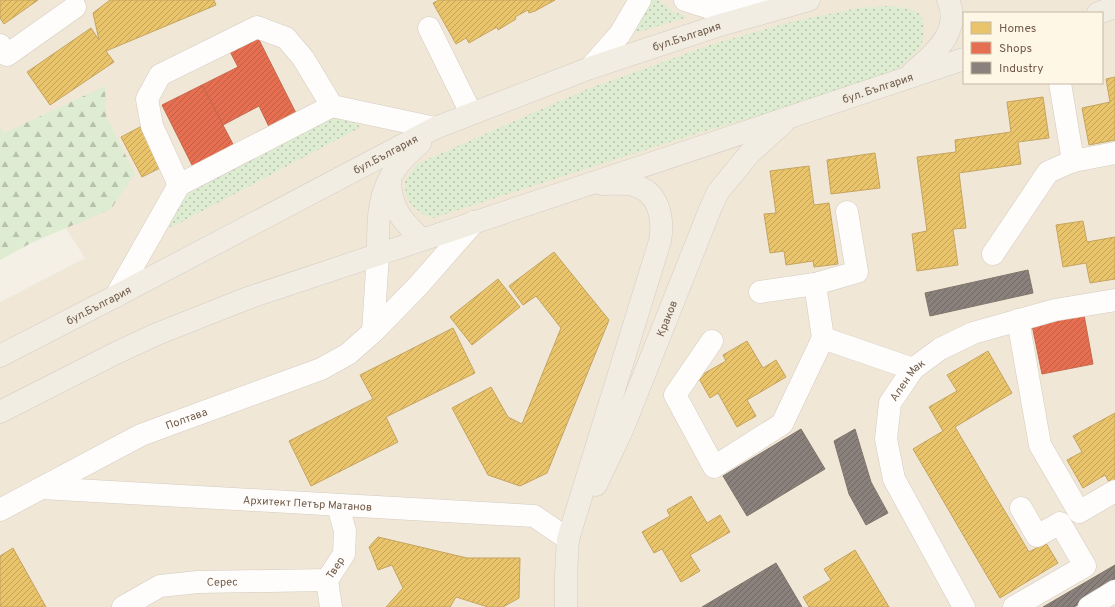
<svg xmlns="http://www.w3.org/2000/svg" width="1115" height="607" font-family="Overpass,sans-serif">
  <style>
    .residential { fill: #f1e7d6; fill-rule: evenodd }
    .grass { fill: url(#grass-dots) }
    .forest { fill: url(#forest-firs) }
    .homes { fill: url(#homes-hatch); stroke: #c5a460 }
    .shops { fill: url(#shops-hatch); stroke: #c4694e }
    .industry { fill: url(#industry-hatch); stroke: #82756c }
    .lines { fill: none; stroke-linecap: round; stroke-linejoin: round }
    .minor-casing { stroke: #d3cbc1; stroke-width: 23 }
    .major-casing { stroke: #d4ccc4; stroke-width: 23 }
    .minor { stroke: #fefdfb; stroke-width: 22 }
    .major { stroke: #f1ede3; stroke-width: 22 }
    .labels { text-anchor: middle; stroke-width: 4; stroke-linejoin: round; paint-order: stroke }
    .street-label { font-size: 11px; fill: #715a48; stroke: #fff7e5 }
  </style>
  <defs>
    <pattern id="grass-dots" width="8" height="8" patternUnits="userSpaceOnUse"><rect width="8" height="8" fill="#deecd1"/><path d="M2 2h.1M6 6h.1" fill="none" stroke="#b8c2ac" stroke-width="1.8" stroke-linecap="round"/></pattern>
    <pattern id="forest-firs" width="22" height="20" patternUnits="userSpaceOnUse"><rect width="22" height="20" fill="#deecd1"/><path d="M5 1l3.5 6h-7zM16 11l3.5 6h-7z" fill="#b8c2ac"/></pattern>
    <pattern id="homes-hatch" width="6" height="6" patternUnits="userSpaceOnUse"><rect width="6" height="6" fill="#e9c46a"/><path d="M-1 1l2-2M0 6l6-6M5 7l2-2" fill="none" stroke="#c1a259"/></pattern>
    <pattern id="shops-hatch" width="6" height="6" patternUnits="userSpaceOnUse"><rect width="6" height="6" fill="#e76f51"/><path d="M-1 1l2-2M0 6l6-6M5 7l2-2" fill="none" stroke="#c05e45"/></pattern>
    <pattern id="industry-hatch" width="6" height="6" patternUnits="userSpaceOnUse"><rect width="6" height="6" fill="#8a817c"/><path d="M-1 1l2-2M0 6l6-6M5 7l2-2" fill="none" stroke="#706862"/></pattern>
  </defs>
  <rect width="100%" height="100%" fill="#f5f0e6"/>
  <path class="residential" d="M 0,0 L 1115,0 L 1115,607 L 0,607 L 0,302 L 85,258 L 0,127 ZM 964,13 L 1102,13 L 1102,83 L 964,83 Z"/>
  <path class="grass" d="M 648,0 L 659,0 L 672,11 L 688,17 L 635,33 L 645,10 Z
    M 890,6 L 910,9 L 919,13 L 924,23 L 924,35 L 921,46 L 899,68 L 845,90 L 695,134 L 433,218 L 423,214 L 412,206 L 406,196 L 405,181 L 417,164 L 585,90 L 713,44 L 791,22 L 858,8 Z
    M 341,118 L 349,119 L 361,127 L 170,228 C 170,213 183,199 193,189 L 330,119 Z"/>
  <path class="forest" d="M 105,86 L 106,116 L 135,174 L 111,209 L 31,243 L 0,260 L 0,127 L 4,133 Z"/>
  <path class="homes" d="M 0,0 L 38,0 L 4,24 L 0,18 Z
    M 110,0 L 214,0 L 216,5 L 106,51 L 114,62 L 50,105 L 27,72 L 91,28 L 99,40 L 93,13 Z
    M 439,0 L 555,0 L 535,11 L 529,13 L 528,10 L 515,17 L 516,19 L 498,30 L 497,27 L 469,43 L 466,38 L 456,44 L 433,3 Z
    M 1115,77 L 1115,140 L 1089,145 L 1082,108 L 1110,102 L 1106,79 Z
    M 1043,97 L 1049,138 L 1018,142 L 1021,164 L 959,173 L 966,228 L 953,229 L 958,265 L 917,271 L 912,234 L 927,231 L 917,157 L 956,152 L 955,140 L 1011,132 L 1007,102 Z
    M 142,126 L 164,166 L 142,177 L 121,137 Z
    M 875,153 L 880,188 L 831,194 L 827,160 Z
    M 809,166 L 814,205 L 829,203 L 838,264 L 814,267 L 813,261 L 786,265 L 784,251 L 770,253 L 764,214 L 776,213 L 770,171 Z
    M 1083,221 L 1087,242 L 1115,237 L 1115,279 L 1090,283 L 1086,263 L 1063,267 L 1056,225 Z
    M 554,252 L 609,320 L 547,473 L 520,486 L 488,475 L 452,408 L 491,387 L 508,417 L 522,424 L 561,328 L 536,296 L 523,305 L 509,286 Z
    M 498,279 L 520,307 L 472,345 L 450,317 Z
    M 453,328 L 475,373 L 386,417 L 398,442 L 311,486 L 289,441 L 373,399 L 360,375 Z
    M 747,341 L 763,368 L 776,360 L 786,377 L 747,400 L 756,416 L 737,427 L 718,393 L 710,398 L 698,377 L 726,361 L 723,355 Z
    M 988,351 L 1012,393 L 955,427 L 1029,552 L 1046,543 L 1058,563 L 1000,598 L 913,449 L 943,431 L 929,407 L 957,391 L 947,375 Z
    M 1115,413 L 1115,481 L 1110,484 L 1105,475 L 1083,488 L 1067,460 L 1082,452 L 1073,436 Z
    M 691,496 L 707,523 L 720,515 L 730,532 L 690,555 L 700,571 L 681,582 L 662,549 L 654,553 L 642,532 L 670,516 L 667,510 Z
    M 378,537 L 467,558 L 520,558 L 519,598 L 503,607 L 488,607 L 456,597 L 450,607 L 386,607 L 403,588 L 392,565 L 378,570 L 369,547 Z
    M 13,548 L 46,607 L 0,607 L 0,556 Z
    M 855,550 L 889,607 L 809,607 L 803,597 L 831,580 L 824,569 Z"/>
  <path class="shops" d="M 250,22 L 298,117 L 271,131 L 259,106 L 223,125 L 202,85 L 238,67 L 222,36 Z
    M 202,85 L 235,148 L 194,169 L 162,105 Z
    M 1084,315 L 1093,364 L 1042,374 L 1032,325 Z"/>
  <path class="industry" d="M 1028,270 L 1033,293 L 930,316 L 925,293 Z
    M 801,429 L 825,469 L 747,516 L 723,476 Z
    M 855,429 L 871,482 L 888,513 L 866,525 L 849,494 L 834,441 Z
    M 776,563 L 802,607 L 702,607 Z
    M 1115,565 L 1115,583 L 1074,607 L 1043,607 Z"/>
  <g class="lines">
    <defs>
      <g id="minor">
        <path d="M 685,0 L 707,7 L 779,4"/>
        <path d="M 429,28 L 471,113"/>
        <path d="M 0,45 L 7,55 L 75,7"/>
        <path d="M 590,68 L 620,34 L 640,0"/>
        <path d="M 1060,83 L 1073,161"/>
        <path d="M 179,185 L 152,126 L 147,99 L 160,75 L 257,27 L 286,38 L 303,58 L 332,106"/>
        <path d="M 993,254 L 1048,172 L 1073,161 L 1115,153"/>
        <path d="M 815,284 L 857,272 L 847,212"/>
        <path d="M 760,292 L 815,284 L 823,338 L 913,369"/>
        <path d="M 116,296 L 179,185 L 332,106 L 435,128"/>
        <path d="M 1018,320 L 1040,445 L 1079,512 L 1115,491"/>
        <path d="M 373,332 L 378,254"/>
        <path d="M 712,341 L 675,395 L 714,467 L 782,424 L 823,338"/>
        <path id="s1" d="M 41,488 L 534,516 L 568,539"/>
        <path id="s2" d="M 0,510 L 141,435 L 321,369 L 348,354 L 373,332 L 418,286 L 474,222"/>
        <path id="s3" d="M 123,607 L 160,586 L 198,582 L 327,580"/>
        <path id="s4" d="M 331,607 L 327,580 L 344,554 L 345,531 L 338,506"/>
        <path id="s5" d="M 964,607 L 894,479 L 886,439 L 890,403 L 913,369 L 940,349 L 973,333 L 1055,310 L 1115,300"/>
        <path d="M 1014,607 L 1085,566 L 1060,523 L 1037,536 L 1021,508"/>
        <path d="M 1089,607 L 1115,591"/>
      </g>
      <g id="major">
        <path d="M 1098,13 L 1115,7"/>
        <path d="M 913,72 C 934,54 962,31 948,0"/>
        <path d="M 390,181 C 391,209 402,220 421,239"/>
        <path d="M 378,254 C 378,229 377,200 390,178 C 397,164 409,153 420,143"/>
        <path id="s6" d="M 0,356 L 116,296 L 435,128 L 590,68 L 717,26 L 809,0"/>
        <path id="s7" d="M 0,412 L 116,353 L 157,334 L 248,298 L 964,59"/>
        <path id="s8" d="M 596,485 L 623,428 L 711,207 L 718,192 L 749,154 L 783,123"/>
        <path d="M 566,607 L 566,574 L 568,539 L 660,241 C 664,218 659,191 633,185 C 623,183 612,184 602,184"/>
      </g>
    </defs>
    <use href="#minor" class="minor-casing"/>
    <use href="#major" class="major-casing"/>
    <use href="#minor" class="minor"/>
    <use href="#major" class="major"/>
  </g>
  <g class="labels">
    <g class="street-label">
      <text dy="4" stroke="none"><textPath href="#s6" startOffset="759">бул.България</textPath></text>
      <text dy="4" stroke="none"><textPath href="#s7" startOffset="937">бул. България</textPath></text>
      <text dy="4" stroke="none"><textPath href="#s6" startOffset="435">бул.България</textPath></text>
      <text dy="4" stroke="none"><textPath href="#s6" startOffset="111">бул.България</textPath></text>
      <text dy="4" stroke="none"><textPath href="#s8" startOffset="181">Краков</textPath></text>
      <text dy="4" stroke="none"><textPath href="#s5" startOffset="252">Ален Мак</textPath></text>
      <text dy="4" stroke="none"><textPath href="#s2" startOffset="208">Полтава</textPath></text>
      <text dy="4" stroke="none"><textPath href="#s1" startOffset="267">Архитект Петър Матанов</textPath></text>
      <text dy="4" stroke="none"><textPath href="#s4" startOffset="42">Твер</textPath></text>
      <text dy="4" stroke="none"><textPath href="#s3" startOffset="105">Серес</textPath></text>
    </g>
  </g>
  <rect x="963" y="12" width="140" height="72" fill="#fff7e5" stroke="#c6b8a6"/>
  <rect x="971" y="22" width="20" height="12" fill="#e9c46a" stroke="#c6b8a6"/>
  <text x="999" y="32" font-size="12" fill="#715a48">Homes</text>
  <rect x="971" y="42" width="20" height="12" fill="#e76f51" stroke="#c6b8a6"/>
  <text x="999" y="52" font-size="12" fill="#715a48">Shops</text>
  <rect x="971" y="62" width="20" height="12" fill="#8a817c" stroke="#c6b8a6"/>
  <text x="999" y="72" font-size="12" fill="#715a48">Industry</text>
</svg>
